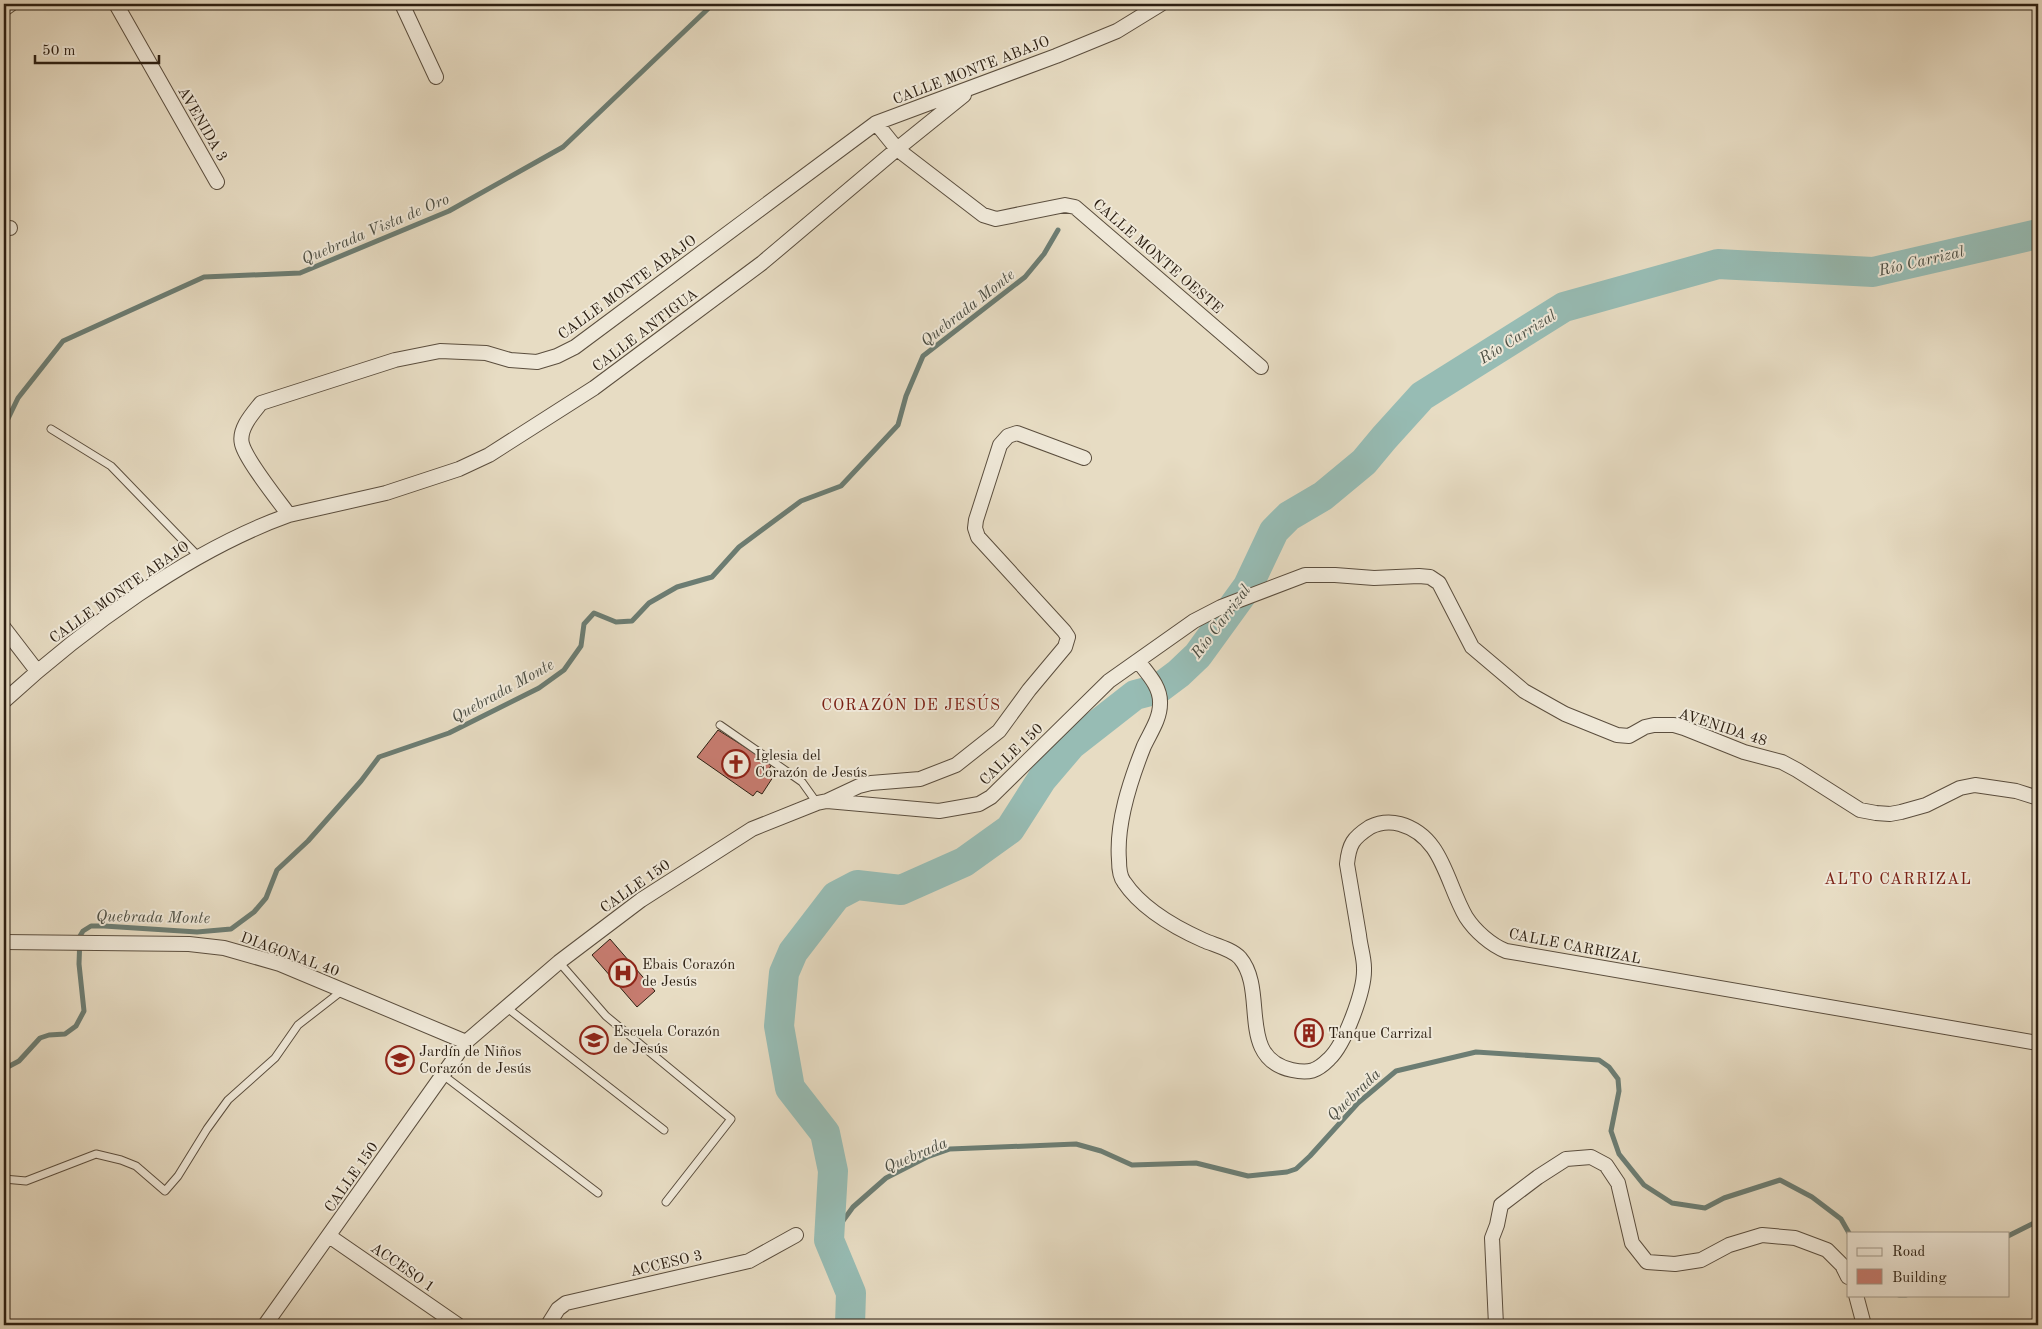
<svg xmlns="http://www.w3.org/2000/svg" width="2042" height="1329" font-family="'Old Standard TT',serif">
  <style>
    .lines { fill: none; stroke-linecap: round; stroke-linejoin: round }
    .stream { stroke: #6c7d73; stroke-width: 5 }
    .river { stroke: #97bcb4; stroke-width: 30 }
    .building { fill: #c77c70; stroke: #2c1f12 }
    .service-casing { stroke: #5b4e3e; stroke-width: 9 }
    .minor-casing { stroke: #5b4e3e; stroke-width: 16 }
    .service { stroke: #efe8d8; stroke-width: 7 }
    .minor { stroke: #efe8d8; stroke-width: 14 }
    .labels { text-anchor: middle; stroke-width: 4; stroke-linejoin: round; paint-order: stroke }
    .street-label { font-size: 15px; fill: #2c1f12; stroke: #efe8d8 }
    .poi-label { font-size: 15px; fill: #2c1f12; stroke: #efe8d8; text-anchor: start }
    .water-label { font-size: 16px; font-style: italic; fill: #4c4e43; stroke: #efe8d8 }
    .neighbourhood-label { font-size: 16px; letter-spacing: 1px; fill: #7a1f14; stroke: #efe8d8 }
  </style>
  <rect width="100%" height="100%" fill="#e7dcc3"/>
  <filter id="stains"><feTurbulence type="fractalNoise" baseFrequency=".004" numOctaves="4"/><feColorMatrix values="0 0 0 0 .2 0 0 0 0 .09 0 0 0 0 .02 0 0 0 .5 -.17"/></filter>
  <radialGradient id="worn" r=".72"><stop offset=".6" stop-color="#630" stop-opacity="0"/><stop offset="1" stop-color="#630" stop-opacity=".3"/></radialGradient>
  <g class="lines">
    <path class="stream" d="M 4,427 L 18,398 L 63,341 L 204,277 L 300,273 L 449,211 L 563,147 L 713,4
      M 4,1069 L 19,1061 L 40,1038 L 49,1035 L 65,1034 L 76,1026 L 84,1011 L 79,964 L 80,936 L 83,931 L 91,926 L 104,926 L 197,932 L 231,929 L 254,912 L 266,898 L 277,870 L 308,841 L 361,781 L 379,757 L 449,733 L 539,688 L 564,670 L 581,646 L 584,624 L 594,613 L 616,622 L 632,621 L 649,603 L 677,587 L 712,577 L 739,547 L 801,501 L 841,486 L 898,425 L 906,396 L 923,356 L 1025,277 L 1044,254 L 1058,230
      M 2008,1236 L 2038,1221
      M 829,1240 L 853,1207 L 886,1178 L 927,1157 L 950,1149 L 1076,1144 L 1101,1151 L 1132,1165 L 1196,1163 L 1248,1176 L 1287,1172 L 1296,1169 L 1310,1156 L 1358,1103 L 1396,1071 L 1476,1052 L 1599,1060 L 1609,1067 L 1618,1079 L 1619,1091 L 1611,1131 L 1619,1154 L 1644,1185 L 1672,1203 L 1705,1208 L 1724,1198 L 1780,1180 L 1812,1197 L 1841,1219 L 1849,1233
      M 1899,1295 L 1906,1295"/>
    <path class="river" d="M 850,1325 L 851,1293 L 829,1240 L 833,1171 L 825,1133 L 790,1088 L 779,1026 L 784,973 L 793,952 L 836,896 L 857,885 L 901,890 L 964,862 L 1010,829 L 1042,779 L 1071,745 L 1135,695 L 1158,689 L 1178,674 L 1198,655 L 1248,586 L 1274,531 L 1289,516 L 1323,496 L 1364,462 L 1384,438 L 1422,396 L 1564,307 L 1718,264 L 1873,272 L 2038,234"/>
  </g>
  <path class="building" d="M 718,730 L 772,764 L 769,769 L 775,774 L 762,794 L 757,791 L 753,796 L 697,757 Z
    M 610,939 L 655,991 L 637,1007 L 592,955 Z
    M1296 1033a13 13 0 1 1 26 0a13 13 0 1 1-26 0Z"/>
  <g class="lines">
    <defs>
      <path id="service" d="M 51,429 L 111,466 L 199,557
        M 720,725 L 802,782 L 817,803
        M 559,962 L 606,1016 L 731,1119 L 666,1202
        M 506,1007 L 664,1130
        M 443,1075 L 598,1193
        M 4,1179 L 26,1181 L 96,1154 L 121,1160 L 136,1166 L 165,1191 L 178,1176 L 207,1129 L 228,1100 L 275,1058 L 298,1025 L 343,990"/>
      <path id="minor" d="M 116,4 L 217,182
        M 402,4 L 436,77
        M 4,9 L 11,4
        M 876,123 L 897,149 L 983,215 L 996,219 L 1065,205 L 1075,207 L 1261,367
        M 4,228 L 10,228
        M 289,515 L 386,493 L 459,469 L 489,455 L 594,388 L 762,263 L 897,149 L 964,95
        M 4,628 L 37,671
        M 1138,661 C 1148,674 1161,687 1160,704 C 1160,719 1150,733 1144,746 C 1130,781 1116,823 1119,860 C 1119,867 1120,877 1124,882 C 1142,909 1174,927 1203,940 C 1214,945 1232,949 1240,958 C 1268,991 1236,1058 1292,1070 C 1309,1074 1317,1071 1329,1059 C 1345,1044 1365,990 1364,968 C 1364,957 1360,946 1359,935 C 1355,911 1351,887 1347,864 C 1349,844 1353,838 1370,827 C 1380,822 1389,821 1400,824 C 1443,836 1446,883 1466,917 C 1475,931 1491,945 1506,951 L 2038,1043
        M 4,701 C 83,629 188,551 289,515 C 278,500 246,460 242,444 C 238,429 253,413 261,403 L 395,360 L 440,351 L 486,353 L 510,360 L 537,362 L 557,356 L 575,347 L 876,123 L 1056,56 L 1117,31 L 1161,4
        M 827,801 L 859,786 L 871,783 L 920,779 L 956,765 L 999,731 L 1029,690 L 1065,647 L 1068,637 L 1064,631 L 978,537 L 975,528 L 976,520 L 1000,445 L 1008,436 L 1017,433 L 1084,458
        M 4,942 L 189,944 L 224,948 L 280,964 L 466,1042
        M 329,1236 L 458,1325
        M 1856,1295 L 1864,1325
        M 265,1325 L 466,1042 L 559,962 L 641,900 L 752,829 L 817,803 L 827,801 L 939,811 L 979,804 L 991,797 L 1109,681 L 1194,621 L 1221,607 L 1305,575 L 1335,575 L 1374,578 L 1419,576 L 1430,577 L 1439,583 L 1472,647 L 1524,691 L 1565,714 L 1617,735 L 1629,736 L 1645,727 L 1654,725 L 1674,725 L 1684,728 L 1744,752 L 1782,762 L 1797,770 L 1860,810 L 1876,813 L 1890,814 L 1901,812 L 1926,805 L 1960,788 L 1975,785 L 2016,791 L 2038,798
        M 548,1325 L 558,1309 L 566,1303 L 749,1261 L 796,1235
        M 1496,1325 L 1492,1238 L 1497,1225 L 1501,1205 L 1538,1177 L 1566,1159 L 1591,1157 L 1606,1165 L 1618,1183 L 1632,1243 L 1647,1262 L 1675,1264 L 1701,1260 L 1729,1245 L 1762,1235 L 1795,1238 L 1827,1250 L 1842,1265 L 1848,1277"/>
    </defs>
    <use href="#service" class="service-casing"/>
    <use href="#minor" class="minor-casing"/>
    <use href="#service" class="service"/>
    <use href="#minor" class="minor"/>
  </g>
  <defs>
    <symbol id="church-ring" viewBox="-11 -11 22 22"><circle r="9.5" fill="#efe8d8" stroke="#8f2418" stroke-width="1.5"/><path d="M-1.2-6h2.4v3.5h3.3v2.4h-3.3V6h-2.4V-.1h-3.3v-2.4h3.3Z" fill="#8f2418"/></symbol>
    <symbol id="hospital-ring" viewBox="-11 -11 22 22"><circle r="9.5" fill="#efe8d8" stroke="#8f2418" stroke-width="1.5"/><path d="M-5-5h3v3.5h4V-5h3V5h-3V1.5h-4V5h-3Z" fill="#8f2418"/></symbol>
    <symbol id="building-ring" viewBox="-11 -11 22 22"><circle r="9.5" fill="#efe8d8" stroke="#8f2418" stroke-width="1.5"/><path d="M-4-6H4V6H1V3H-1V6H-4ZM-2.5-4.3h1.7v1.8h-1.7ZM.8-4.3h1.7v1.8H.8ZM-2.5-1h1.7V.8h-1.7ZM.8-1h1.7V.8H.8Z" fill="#8f2418"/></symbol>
    <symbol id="school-ring" viewBox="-11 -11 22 22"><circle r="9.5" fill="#efe8d8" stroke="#8f2418" stroke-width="1.5"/><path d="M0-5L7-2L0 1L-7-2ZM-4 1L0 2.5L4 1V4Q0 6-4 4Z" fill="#8f2418"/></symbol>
  </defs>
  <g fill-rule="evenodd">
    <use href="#church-ring" x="720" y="748" width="32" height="32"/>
    <use href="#hospital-ring" x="607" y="957" width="32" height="32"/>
    <use href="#building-ring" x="1293" y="1017" width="32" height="32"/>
    <use href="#school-ring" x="578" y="1024" width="32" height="32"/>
    <use href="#school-ring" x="384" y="1044" width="32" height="32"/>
  </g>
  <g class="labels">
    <g class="street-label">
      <text transform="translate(971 70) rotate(-21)" y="5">CALLE MONTE ABAJO</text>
      <text transform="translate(203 124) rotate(60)" y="5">AVENIDA 3</text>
      <text transform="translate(1158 256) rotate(41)" y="5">CALLE MONTE OESTE</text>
      <text transform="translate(627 287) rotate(-36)" y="5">CALLE MONTE ABAJO</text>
      <text transform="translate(645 330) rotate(-37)" y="5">CALLE ANTIGUA</text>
      <text transform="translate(119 592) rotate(-35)" y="5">CALLE MONTE ABAJO</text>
      <text transform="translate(1723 727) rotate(18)" y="5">AVENIDA 48</text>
      <text transform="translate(1011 754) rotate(-44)" y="5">CALLE 150</text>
      <text transform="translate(635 886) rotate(-35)" y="5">CALLE 150</text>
      <text transform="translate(1575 946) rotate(11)" y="5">CALLE CARRIZAL</text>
      <text transform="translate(290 954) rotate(20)" y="5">DIAGONAL 40</text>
      <text transform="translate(351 1177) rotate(-55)" y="5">CALLE 150</text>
      <text transform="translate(666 1263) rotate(-13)" y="5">ACCESO 3</text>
      <text transform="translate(403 1267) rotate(35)" y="5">ACCESO 1</text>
    </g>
    <g class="poi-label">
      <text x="755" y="760">Iglesia del<tspan x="755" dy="17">Corazón de Jesús</tspan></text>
      <text x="642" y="969">Ebais Corazón<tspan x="642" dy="17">de Jesús</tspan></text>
      <text x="613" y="1036">Escuela Corazón<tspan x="613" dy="17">de Jesús</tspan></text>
      <text x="1328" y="1038">Tanque Carrizal</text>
      <text x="419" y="1056">Jardín de Niños<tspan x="419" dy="17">Corazón de Jesús</tspan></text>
    </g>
    <g class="water-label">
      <text transform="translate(375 228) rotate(-23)" y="6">Quebrada Vista de Oro</text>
      <text transform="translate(1921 260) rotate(-13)" y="6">Río Carrizal</text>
      <text transform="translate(967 307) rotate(-38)" y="6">Quebrada Monte</text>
      <text transform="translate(1517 336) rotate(-32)" y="6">Río Carrizal</text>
      <text transform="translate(1220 621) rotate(-53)" y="6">Río Carrizal</text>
      <text transform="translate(502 690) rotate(-29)" y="6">Quebrada Monte</text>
      <text transform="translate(153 916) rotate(1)" y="6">Quebrada Monte</text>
      <text transform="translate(1353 1094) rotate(-44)" y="6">Quebrada</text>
      <text transform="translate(915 1154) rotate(-23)" y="6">Quebrada</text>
    </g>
    <g class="neighbourhood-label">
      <text x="911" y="710">CORAZÓN DE JESÚS</text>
      <text x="1898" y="884">ALTO CARRIZAL</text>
    </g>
  </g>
  <rect width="2042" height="1329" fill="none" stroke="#e7dcc3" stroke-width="20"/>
  <rect x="5" y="5" width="2032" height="1319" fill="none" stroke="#2c1f12" stroke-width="2.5"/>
  <rect x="10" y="10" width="2022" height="1309" fill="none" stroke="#2c1f12"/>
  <rect x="1847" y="1232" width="162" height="65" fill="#efe8d8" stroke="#a19889"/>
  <rect x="1857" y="1248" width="25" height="8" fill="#efe8d8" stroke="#a19889"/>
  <text x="1892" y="1256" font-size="15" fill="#2c1f12">Road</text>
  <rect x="1857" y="1269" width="25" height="15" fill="#c77c70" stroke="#a19889"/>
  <text x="1892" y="1282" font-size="15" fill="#2c1f12">Building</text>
  <path d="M35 55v8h124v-8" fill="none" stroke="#2c1f12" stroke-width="2.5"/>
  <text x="42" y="55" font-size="15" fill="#2c1f12" stroke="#efe8d8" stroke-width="4" paint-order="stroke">50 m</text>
  <rect width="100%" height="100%" filter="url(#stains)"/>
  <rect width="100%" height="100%" fill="url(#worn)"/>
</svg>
